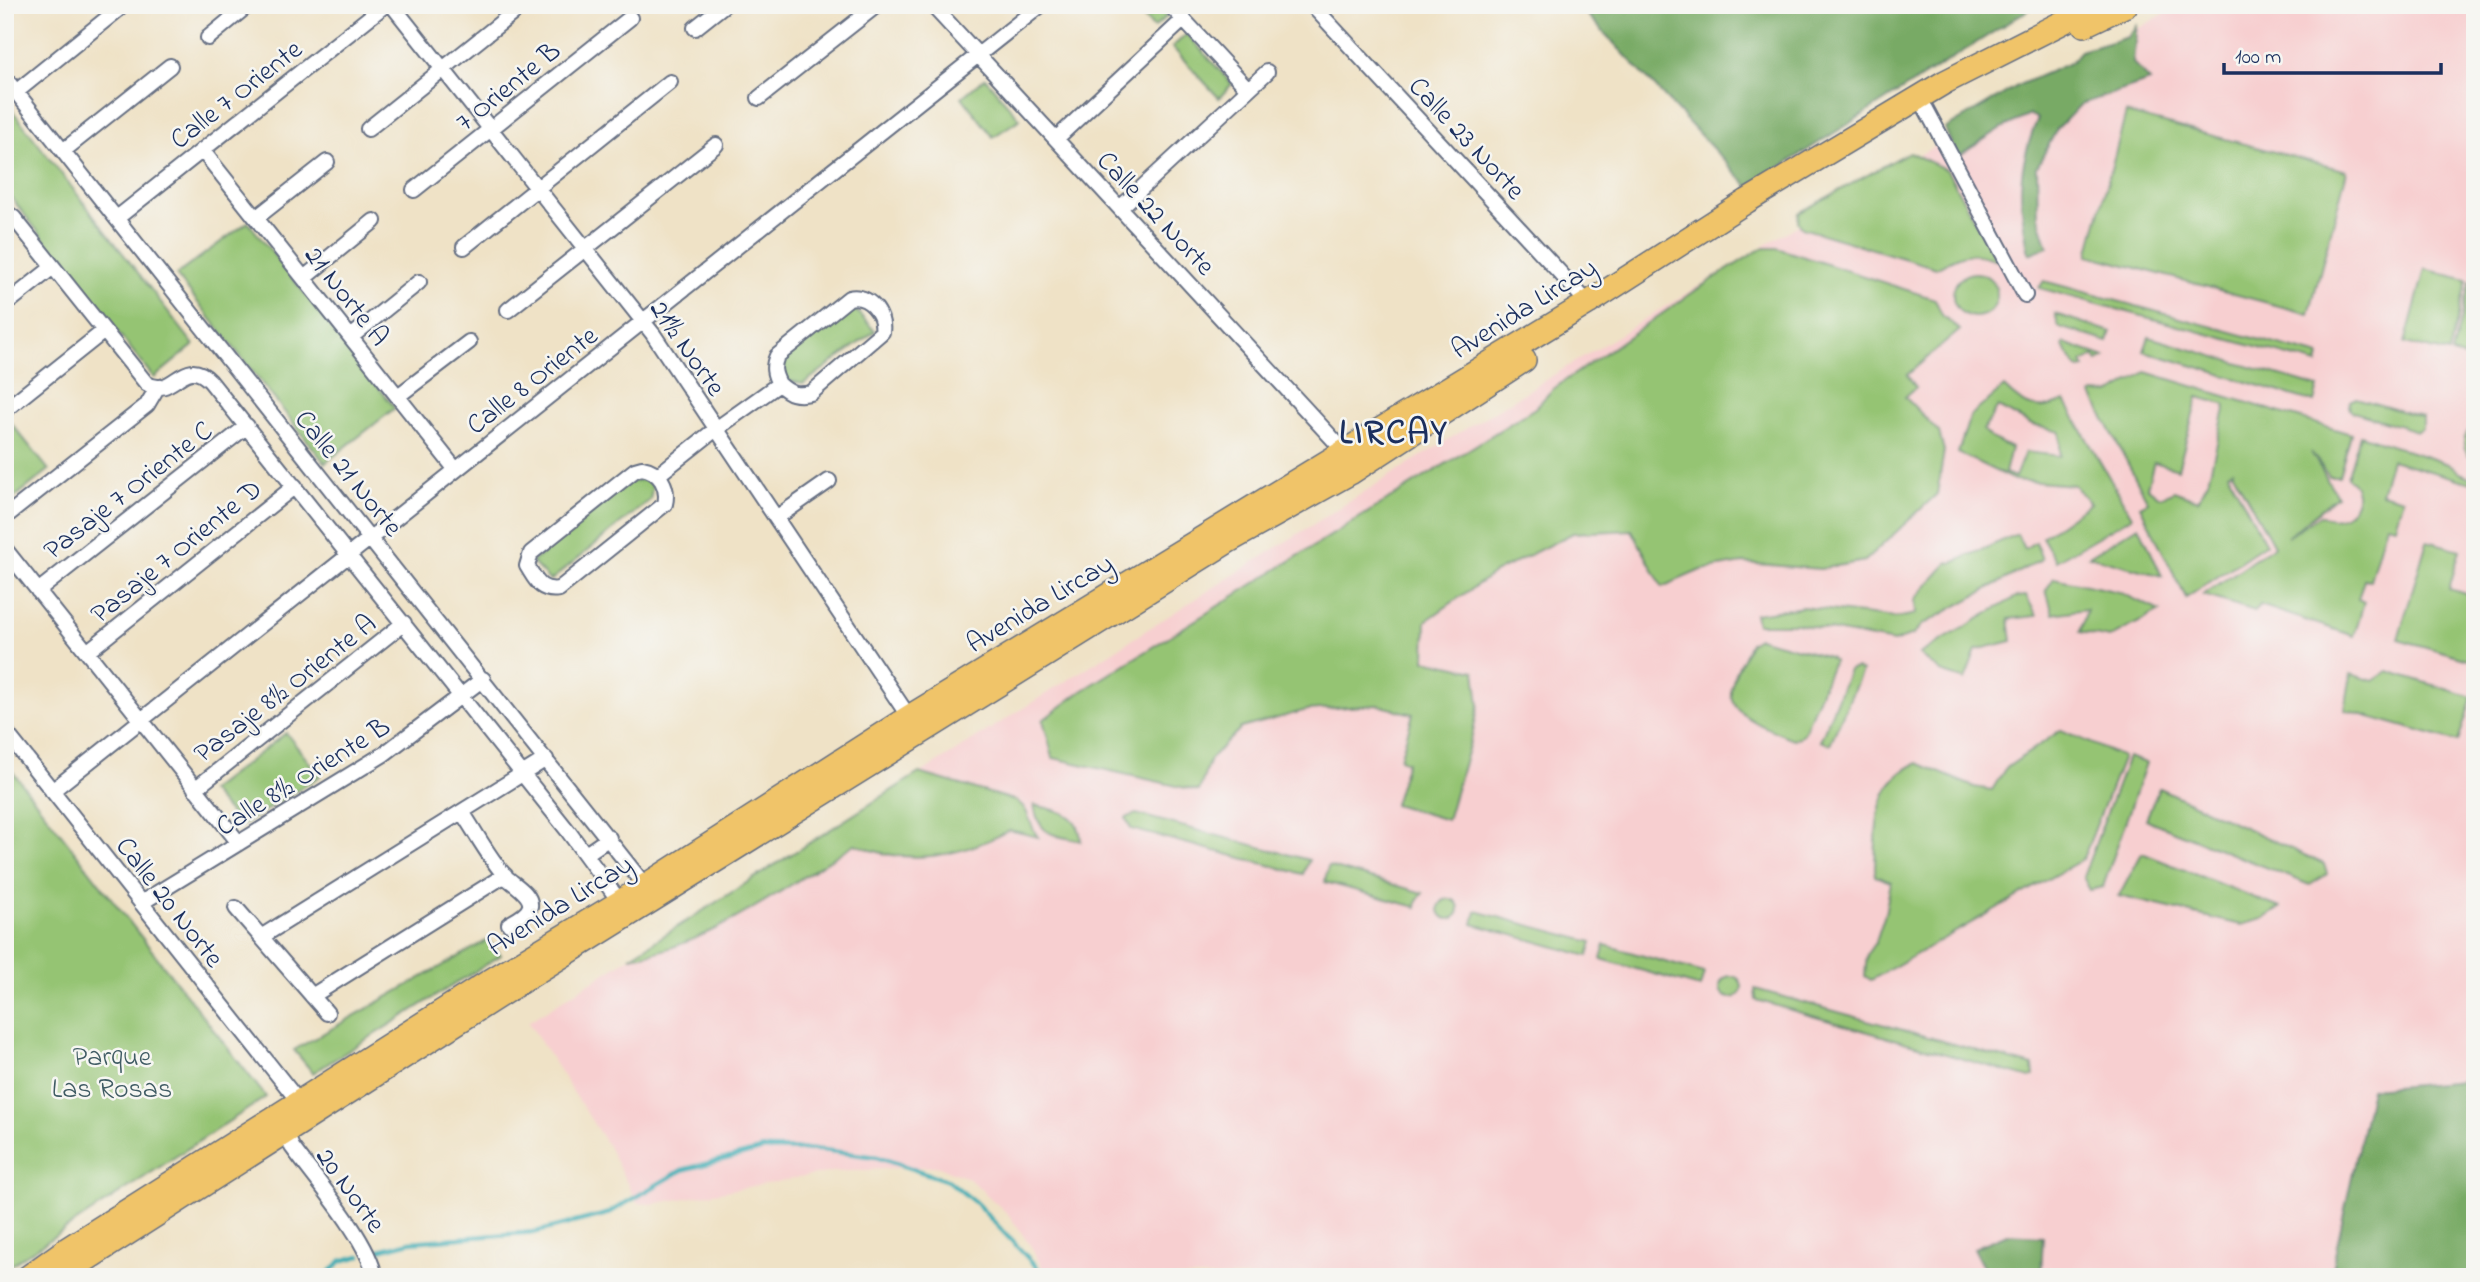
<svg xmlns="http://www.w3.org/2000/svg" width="2480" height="1282" font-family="'Indie Flower',sans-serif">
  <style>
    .built { fill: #f7cfd0 }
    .green { fill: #95c473; stroke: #587a68; stroke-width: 2; fill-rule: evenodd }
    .forest { fill: #78aa65; stroke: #4a6c62; stroke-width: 2 }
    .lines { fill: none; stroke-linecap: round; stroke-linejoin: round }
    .stream { stroke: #39abb3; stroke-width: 4.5 }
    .street-casing { stroke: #656e82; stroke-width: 18 }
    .primary-casing { stroke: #656e82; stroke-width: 26 }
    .street { stroke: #fff; stroke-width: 14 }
    .primary { stroke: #f0c469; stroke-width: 23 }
    .labels { text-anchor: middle; stroke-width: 5; stroke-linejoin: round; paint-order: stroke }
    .street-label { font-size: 28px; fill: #1b2f5e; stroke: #f6f6f2 }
    .park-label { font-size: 28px; fill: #405c64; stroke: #f6f6f2 }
    .district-label { font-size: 35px; font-weight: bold; letter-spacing: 2px; fill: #1b2f5e; stroke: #f6f6f2 }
  </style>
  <rect width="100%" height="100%" fill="#f6f6f2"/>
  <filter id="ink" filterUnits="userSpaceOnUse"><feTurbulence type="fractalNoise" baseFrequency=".0143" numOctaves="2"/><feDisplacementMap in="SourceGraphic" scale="14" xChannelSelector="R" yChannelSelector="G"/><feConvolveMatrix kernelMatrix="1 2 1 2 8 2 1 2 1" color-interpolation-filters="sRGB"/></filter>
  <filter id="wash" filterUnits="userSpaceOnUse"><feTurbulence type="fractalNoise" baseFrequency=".00686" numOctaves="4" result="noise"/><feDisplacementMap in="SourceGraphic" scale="28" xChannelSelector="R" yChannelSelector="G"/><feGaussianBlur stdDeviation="1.57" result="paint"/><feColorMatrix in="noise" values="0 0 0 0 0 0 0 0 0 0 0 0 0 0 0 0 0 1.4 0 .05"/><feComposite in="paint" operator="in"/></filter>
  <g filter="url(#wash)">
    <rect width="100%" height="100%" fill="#efe2c6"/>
    <path class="built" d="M 2179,5 L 2475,5 L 2475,1277 L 1047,1277 L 1030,1245 L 1008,1214 L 968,1178 L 936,1166 L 832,1172 L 652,1204 L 637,1203 L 608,1146 L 528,1022 L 1410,463 L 1800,224 Z"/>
    <path class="green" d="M 1132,5 L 1157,5 L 1167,16 L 1154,28 Z
      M 1187,34 L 1232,84 L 1219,98 L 1172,47 Z
      M 985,78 L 1020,119 L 993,137 L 962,97 Z
      M 5,101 L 194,345 L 154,378 L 5,190 Z
      M 2126,113 L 2347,171 L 2309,314 L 2088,255 Z
      M 1909,152 L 1947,170 L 1996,260 C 1968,250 1961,254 1936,268 L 1802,228 L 1798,221 L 1799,213 Z
      M 248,222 L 395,408 L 325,463 L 176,275 Z
      M 1762,248 L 1777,248 L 1935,299 L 1942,315 L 1960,330 L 1907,375 L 1916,387 L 1905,397 L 1939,432 L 1944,451 L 1937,494 L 1865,561 L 1820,569 L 1743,563 L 1701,570 L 1662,587 L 1632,530 L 1573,533 L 1494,573 L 1426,621 L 1425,660 L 1475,671 L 1479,704 L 1473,732 L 1447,820 L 1394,804 L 1407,762 L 1400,759 L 1413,714 L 1377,705 L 1307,710 L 1241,728 L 1210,759 L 1199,791 L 1053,758 L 1043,720 L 1082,691 L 1535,408 L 1553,389 L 1702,286 Z
      M 2425,269 L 2467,280 L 2449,353 L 2405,343 Z
      M1953 295a22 22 0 1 1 44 0a22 22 0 1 1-44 0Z
      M 2044,281 L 2320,356 L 2318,364 L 2039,288 Z
      M 2470,282 L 2475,283 L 2475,360 L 2452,354 Z
      M 852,306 L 875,331 L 803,384 L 781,379 L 783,357 Z
      M 2055,314 L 2111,332 L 2108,342 L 2059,327 Z
      M 2149,337 L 2318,387 L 2314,402 L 2144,351 Z
      M 2064,343 L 2105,357 L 2098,361 L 2094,356 L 2082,363 L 2085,368 L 2080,369 L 2076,367 L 2063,346 Z
      M 2146,372 L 2351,434 L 2339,476 L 2329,476 L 2311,452 L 2337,496 L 2287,537 L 2320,515 C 2346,530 2372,495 2347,478 L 2360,435 L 2451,465 L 2460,473 L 2475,479 L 2475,484 L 2391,460 L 2381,493 L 2403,499 L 2395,526 L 2386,524 L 2370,580 L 2364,579 L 2358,599 L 2364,602 L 2354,636 L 2260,605 L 2255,611 L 2203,595 L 2274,546 L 2232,471 L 2234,469 L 2228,473 L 2266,544 L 2186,598 L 2140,506 L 2148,502 L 2092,395 L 2093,393 L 2110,394 ZM 2198,397 L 2226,405 L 2208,481 L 2198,500 L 2174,491 L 2160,497 L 2147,487 L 2154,462 L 2178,469 Z
      M 2004,387 C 2025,408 2037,413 2065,401 L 2132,517 L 2056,561 L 2042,537 L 2090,503 L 2074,485 L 2014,480 L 1958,453 L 1970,416 ZM 1998,407 L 2032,425 L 2060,432 L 2060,456 L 2025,452 L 2015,477 L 2005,473 L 2011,448 L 1991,438 L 1983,430 Z
      M 2356,398 L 2422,417 L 2422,428 L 2417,431 L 2353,412 L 2349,407 L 2350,401 Z
      M 11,423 L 49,470 L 5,505 L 5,427 Z
      M 2475,424 L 2475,462 C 2460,451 2460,435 2475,424 Z
      M 654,478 L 650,500 L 550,581 L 532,562 L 629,482 Z
      M 2139,526 L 2162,576 L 2089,556 Z
      M 2017,534 L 2024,549 L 2035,542 L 2042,559 L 1922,625 L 1913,635 L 1894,642 L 1797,624 L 1757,624 L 1755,614 L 1803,607 L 1896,618 L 1916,614 L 1915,599 L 1948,562 L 1952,563 Z
      M 2427,541 L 2460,550 L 2449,589 L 2472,596 L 2470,601 L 2475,603 L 2475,661 L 2398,639 Z
      M 2054,578 L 2119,592 L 2160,611 L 2109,638 L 2080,632 L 2087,609 L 2053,614 L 2046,590 Z
      M 2026,596 L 2037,616 L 2009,619 L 2012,641 L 1976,650 L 1965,680 L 1941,672 L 1919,654 L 2016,597 Z
      M 1758,638 L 1829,657 L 1833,661 L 1804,733 L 1800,737 L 1793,739 C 1774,731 1728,716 1731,690 C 1733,674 1744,657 1750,643 Z
      M 1856,668 L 1862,671 L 1830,744 L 1820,741 L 1849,670 Z
      M 2388,671 L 2472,697 L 2458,742 L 2345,710 L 2351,674 L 2373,681 Z
      M 2061,730 L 2123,757 L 2083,859 L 1871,980 L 1865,976 L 1867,954 L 1876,941 L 1885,914 L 1891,882 L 1875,876 L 1875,866 C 1877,824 1873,783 1917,763 L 1974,787 L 1992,790 L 2005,769 Z
      M 286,733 L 320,776 L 241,826 L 210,791 Z
      M 2128,757 L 2146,763 L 2103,887 L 2090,890 L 2083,877 Z
      M 5,762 L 266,1097 L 5,1269 Z
      M 919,773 L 1017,801 C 1030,810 1029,825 1038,837 L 1009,830 C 961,857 907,867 855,844 C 789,884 707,948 630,957 Z
      M 2159,788 L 2324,864 L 2327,874 L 2310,885 L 2154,823 L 2146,819 Z
      M 1034,805 C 1057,810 1080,813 1081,841 C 1054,835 1039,837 1034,805 Z
      M 1136,814 L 1309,860 L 1303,874 L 1131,829 L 1126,818 Z
      M 2142,853 L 2280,908 L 2263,919 L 2241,925 L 2119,896 Z
      M 1328,866 L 1423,893 L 1417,901 L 1416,907 L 1325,882 Z
      M1439 909a10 10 0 1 1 20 0a10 10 0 1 1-20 0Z
      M 1476,911 L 1592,942 L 1588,956 L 1473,924 Z
      M 488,940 L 501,955 L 313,1073 L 294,1050 Z
      M 1605,945 L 1704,973 L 1700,987 L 1601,959 Z
      M1720 987a11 11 0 1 1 22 0a11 11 0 1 1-22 0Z
      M 1755,989 L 2033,1066 L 2034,1076 L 2030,1078 L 1756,1000 Z"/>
    <path class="forest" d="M 1578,5 L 2036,5 L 1749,187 Z
      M 2137,24 L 2133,63 L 2150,81 L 2081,104 L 2057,129 L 2037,167 L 2038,216 L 2048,247 L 2029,254 C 2018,199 2016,171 2038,118 L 2030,115 L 2002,128 L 1957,157 L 1945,129 L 2019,85 L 2070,63 L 2081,51 L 2128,37 Z
      M 2475,1080 L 2475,1277 L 2330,1277 L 2371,1089 Z
      M 2007,1234 L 2043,1236 L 2041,1277 L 1989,1277 L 1974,1248 Z"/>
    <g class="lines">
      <path class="stream" d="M 376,1251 L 410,1242 L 536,1232 L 607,1214 L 682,1170 L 764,1149 L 823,1150 L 877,1157 L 949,1181 L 977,1204 L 1046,1277
        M 325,1277 L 341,1261 L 360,1256"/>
    </g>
  </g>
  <g filter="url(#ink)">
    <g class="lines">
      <defs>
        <path id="street" d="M 392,5 L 653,334 L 913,723
          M 932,5 L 1345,452
          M 1170,5 L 1248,89
          M 1312,5 L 1588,303
          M 695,28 L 724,5
          M 208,38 L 248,5
          M 5,78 L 650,892
          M 16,92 L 120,8
          M 759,98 L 877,5
          M 1926,109 L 2025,295
          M 368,129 L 523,5
          M 1056,139 L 1183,20
          M 202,150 L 456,470
          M 63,151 L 170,66
          M 414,190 L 630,18
          M 1120,208 L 1267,72
          M 5,211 L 14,218 L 146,383 C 173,401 183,353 210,381 L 568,831 L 620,902
          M 117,218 L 385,5
          M 256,218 L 327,162
          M 464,247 L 670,82
          M 304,278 L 374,221
          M 5,305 L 53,267
          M 508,310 L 716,145
          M 351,337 L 419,282
          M 398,396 L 469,342
          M 5,410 L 104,331
          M 642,468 C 660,471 669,487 665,504 L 559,589 C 540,592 536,580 527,566 L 531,553 L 635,470 Z
          M 658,475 L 716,429 L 779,384 C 774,374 772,367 777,356 L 849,298 C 868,293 885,314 882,332 L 811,393 C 796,396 790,394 779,384
          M 5,517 L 147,405 L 157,388
          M 776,518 L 829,481
          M 5,549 L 239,843
          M 38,591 L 247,426
          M 87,652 L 295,486
          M 5,731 L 299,1102
          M 195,789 L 404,623
          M 52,791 L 1041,5
          M 462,812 C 476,833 489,858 506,877 C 513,884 532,894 530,906 C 528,915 516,920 509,924
          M 586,854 L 609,838
          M 141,903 L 384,754 L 483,679
          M 236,908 L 327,1013
          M 261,937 L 546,759
          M 312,996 L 505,875
          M 285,1131 L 292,1147 C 316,1180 368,1239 375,1277"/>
        <path id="primary" d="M 2084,25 L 2126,5
          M 28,1277 L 64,1251 L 490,981 L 620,902 L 909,717 L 1588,303 L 1747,201 L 1945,82 L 2097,5
          M 59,1277 L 522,981 L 1227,542 L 1350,473 L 1524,360"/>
      </defs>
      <use href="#street" class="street-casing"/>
      <use href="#primary" class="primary-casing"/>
      <use href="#street" class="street"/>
      <use href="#primary" class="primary"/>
    </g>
  </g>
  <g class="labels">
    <g class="street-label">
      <text transform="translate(507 85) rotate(-39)" y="10">7 Oriente B</text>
      <text transform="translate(235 93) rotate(-38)" y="10">Calle 7 Oriente</text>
      <text transform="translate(1468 137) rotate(47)" y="10">Calle 23 Norte</text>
      <text transform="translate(1157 212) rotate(47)" y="10">Calle 22 Norte</text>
      <text transform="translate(348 295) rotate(52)" y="10">21 Norte A</text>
      <text transform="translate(1523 307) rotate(-32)" y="10">Avenida Lircay</text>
      <text transform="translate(689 347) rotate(55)" y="10">21½ Norte</text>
      <text transform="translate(531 379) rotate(-38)" y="10">Calle 8 Oriente</text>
      <text transform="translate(350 472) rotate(51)" y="10">Calle 21 Norte</text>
      <text transform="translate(127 489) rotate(-38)" y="10">Pasaje 7 Oriente C</text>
      <text transform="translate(175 550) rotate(-39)" y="10">Pasaje 7 Oriente D</text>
      <text transform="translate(1039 602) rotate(-31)" y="10">Avenida Lircay</text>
      <text transform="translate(284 687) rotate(-38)" y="10">Pasaje 8½ Oriente A</text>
      <text transform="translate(302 775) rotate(-32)" y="10">Calle 8½ Oriente B</text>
      <text transform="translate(171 901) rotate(52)" y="10">Calle 20 Norte</text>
      <text transform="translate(559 904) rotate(-32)" y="10">Avenida Lircay</text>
      <text transform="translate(352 1189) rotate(54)" y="10">20 Norte</text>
    </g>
    <g class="park-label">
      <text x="112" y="1065">Parque<tspan x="112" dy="32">Las Rosas</tspan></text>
    </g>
    <g class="district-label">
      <text x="1394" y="443">LIRCAY</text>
    </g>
  </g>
  <rect width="2480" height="1282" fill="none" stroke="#f6f6f2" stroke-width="28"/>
  <path d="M2224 63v10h217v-10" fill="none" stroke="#1b2f5e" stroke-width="3.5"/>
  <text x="2235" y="63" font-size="21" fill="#1b2f5e" stroke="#f6f6f2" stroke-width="5" paint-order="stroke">100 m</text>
</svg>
